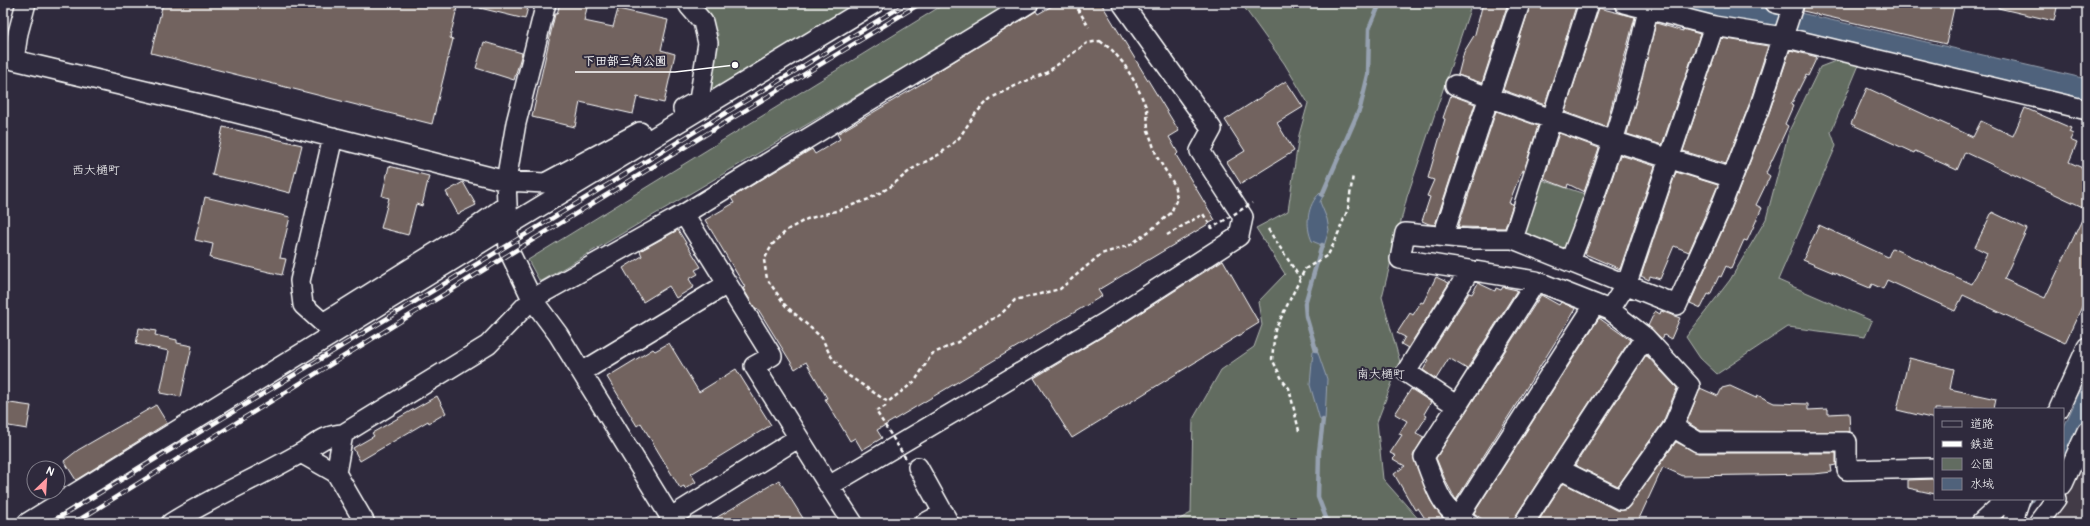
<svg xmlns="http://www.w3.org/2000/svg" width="2090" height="526" font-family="Pangolin,'Klee One',sans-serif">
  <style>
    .built { fill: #433b47 }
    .green { fill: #626c61; stroke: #b0b6b0 }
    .water { fill: #50627b; stroke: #96a1b0 }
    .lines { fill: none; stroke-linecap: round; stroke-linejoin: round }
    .stream { stroke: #96a1b0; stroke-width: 4.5 }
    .building { fill: #72635f; stroke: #fff }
    .minor-casing { stroke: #fff; stroke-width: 22 }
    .path { stroke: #fff; stroke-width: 2.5; stroke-dasharray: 4 3; stroke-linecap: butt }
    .minor { stroke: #2f2a3d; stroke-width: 19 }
    .rail-casing { stroke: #fff; stroke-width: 4.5 }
    .rail { stroke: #2f2a3d; stroke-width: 3; stroke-dasharray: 9; stroke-linecap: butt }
    .path-bridge { stroke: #fff; stroke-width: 2.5; stroke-dasharray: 4 3; stroke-linecap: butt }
    .labels { text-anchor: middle; stroke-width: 4; stroke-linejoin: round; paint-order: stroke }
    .neighbourhood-label { font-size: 12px; fill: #fff; stroke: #2f2a3d }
    .leader { fill: none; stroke: #fff; stroke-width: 1.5 }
    .callout-dot { fill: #fff; stroke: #2f2a3d; stroke-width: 1.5 }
    .callout-label { font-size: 12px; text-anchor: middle; font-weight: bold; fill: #fff; stroke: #2f2a3d; stroke-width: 4; stroke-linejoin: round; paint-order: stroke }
  </style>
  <rect width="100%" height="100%" fill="#2f2a3d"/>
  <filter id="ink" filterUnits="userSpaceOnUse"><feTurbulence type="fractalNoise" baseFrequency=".025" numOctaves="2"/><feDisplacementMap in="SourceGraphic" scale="8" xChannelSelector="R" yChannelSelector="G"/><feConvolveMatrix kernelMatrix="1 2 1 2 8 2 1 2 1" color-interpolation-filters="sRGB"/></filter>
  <g filter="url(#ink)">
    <path class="built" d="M 2087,444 L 2087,523 L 2049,523 L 2063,494 Z"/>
    <path class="green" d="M 701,3 L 858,3 L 706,96 L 718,34 Z
      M 946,3 L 1013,3 L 540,282 L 528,260 Z
      M 1241,3 L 1472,3 L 1407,197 L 1382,297 L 1400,362 L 1377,422 L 1383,479 L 1422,523 L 1172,523 L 1191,513 L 1193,419 L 1221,370 L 1254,347 L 1262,325 L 1258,302 L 1285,274 L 1256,228 L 1288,211 L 1299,135 L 1308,103 L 1284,63 Z
      M 1838,60 L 1859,65 L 1831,132 L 1836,146 L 1778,280 L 1872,321 L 1865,337 L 1788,327 L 1717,374 L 1700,358 L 1686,337 L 1730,280 L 1766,219 L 1789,131 L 1820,67 Z
      M 1539,179 L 1588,195 L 1565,249 L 1539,240 L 1527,239 L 1522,231 Z"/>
    <path class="water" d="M 1647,3 L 1736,3 L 1805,14 L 2087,79 L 2087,101 Z
      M 1320,193 L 1323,196 L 1320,202 L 1327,219 L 1329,230 L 1324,246 L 1312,241 C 1305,226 1307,205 1320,193 Z
      M 1317,350 L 1327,379 L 1325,420 L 1320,420 L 1310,385 L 1313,351 Z
      M 2087,375 L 2087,421 L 2063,471 L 2063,429 Z"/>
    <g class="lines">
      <path class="stream" d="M 1322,195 L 1360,108 L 1368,75 L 1369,29 L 1380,3
        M 1316,350 L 1306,316 L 1305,304 L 1322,245
        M 1323,420 L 1319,452 L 1318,497 L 1328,523
        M 2026,507 L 2032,499"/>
    </g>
    <path class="building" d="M 163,3 L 310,3 L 324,7 L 325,3 L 458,3 L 450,38 L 453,39 L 432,124 L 151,53 Z
      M 480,3 L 529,3 L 525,19 L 480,8 Z
      M 560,3 L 588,3 L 584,21 L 613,27 L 618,9 L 668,20 L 661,50 L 675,54 L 664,103 L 637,97 L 633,114 L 580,102 L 575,127 L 532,117 L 555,14 L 557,14 Z
      M 1057,3 L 1101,3 L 1179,131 L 1169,137 L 1178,153 L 1176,155 L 1215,220 L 1098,290 L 1102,296 L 877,430 L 882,438 L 862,450 L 855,438 L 850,441 L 825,399 L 827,398 L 806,362 L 795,369 L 758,309 L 756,310 L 743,288 L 745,287 L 705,220 L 734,203 L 731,198 L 812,149 L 815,154 L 840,139 L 837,134 L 931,78 L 930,76 L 1036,11 L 1038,14 Z
      M 1483,3 L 1508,3 L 1482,83 L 1458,75 L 1464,52 L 1475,34 Z
      M 1531,3 L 1577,3 L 1545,105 L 1503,90 Z
      M 1805,3 L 1955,3 L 1946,44 L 1803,11 Z
      M 1999,3 L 2058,3 L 2054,21 L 1998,8 Z
      M 1599,8 L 1635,17 L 1606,127 L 1565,112 Z
      M 1656,23 L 1683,31 L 1683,29 L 1700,34 L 1662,145 L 1627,134 Z
      M 1721,38 L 1768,46 L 1749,105 L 1726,164 L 1683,151 Z
      M 484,42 L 522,53 L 514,80 L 476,68 Z
      M 1790,50 L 1817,57 L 1808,76 L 1806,75 L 1791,105 L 1793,106 L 1785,124 L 1788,126 L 1766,173 L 1770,176 L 1756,205 L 1762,208 L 1747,241 L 1744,240 L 1731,269 L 1726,266 L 1721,277 L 1719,276 L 1710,295 L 1708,294 L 1701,308 L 1690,303 L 1728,218 L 1769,113 Z
      M 1286,81 L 1303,107 L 1277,123 L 1294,151 L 1241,184 L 1227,162 L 1245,151 L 1225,120 Z
      M 1867,88 L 1973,137 L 1981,121 L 2013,136 L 2025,108 L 2071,128 L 2069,132 L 2073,134 L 2070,140 L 2077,143 L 2069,162 L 2087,170 L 2087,296 L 2065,343 L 1963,295 L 1955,311 L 1887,280 L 1883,289 L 1872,284 L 1870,288 L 1803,260 L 1819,225 L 1888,257 L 1892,248 L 1972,284 L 1987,253 L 1975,247 L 1992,212 L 2027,229 L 2004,279 L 2045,298 L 2087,209 L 1965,152 L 1957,170 L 1915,151 L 1914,153 L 1851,124 Z
      M 1451,95 L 1475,104 L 1435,225 L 1429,224 L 1422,221 L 1430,197 L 1427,196 L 1434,180 L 1428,178 L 1445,119 L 1443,118 Z
      M 1496,111 L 1538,126 L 1524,171 L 1522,170 L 1509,203 L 1513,204 L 1505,228 L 1458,227 Z
      M 223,127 L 302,145 L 290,193 L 244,181 L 244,182 L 212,175 Z
      M 1559,133 L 1599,148 L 1584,192 L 1568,184 L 1567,188 L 1544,179 Z
      M 1620,155 L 1655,166 L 1620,269 L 1585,254 L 1599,218 Z
      M 389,166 L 429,176 L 422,206 L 416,204 L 408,235 L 381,228 L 389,198 L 382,196 Z
      M 1676,172 L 1718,185 L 1689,252 L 1674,246 L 1660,279 L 1650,276 L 1649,280 L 1641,276 Z
      M 463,182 L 476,205 L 458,214 L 446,192 Z
      M 205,197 L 290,217 L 280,258 L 286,259 L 282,275 L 210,258 L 213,244 L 195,240 Z
      M 678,230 L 701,267 L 695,270 L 698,274 L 689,279 L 694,287 L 676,298 L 669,286 L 643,302 L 623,268 L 642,256 L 640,251 Z
      M 1223,260 L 1259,323 L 1072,438 L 1034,378 L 1112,331 Z
      M 1436,277 L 1449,283 L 1408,348 L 1401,344 L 1405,337 L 1397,333 L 1410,313 L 1413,315 L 1421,302 L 1423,303 Z
      M 1478,283 L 1495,291 L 1496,288 L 1501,290 L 1503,287 L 1517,290 L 1467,369 L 1449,358 L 1436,379 L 1423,370 L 1429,360 L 1427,359 L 1469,293 L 1472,294 Z
      M 1541,295 L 1559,305 L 1561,302 L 1576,309 L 1456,500 L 1446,482 L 1436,458 Z
      M 1655,311 L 1660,314 L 1661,311 L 1680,318 L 1671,339 L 1664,335 L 1662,339 L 1648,326 Z
      M 1599,318 L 1630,340 L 1515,517 L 1513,523 L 1487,523 L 1474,513 Z
      M 139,328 L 156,331 L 155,335 L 177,340 L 177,343 L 192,346 L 181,397 L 160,393 L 169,351 L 136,344 Z
      M 669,343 L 699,392 L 736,369 L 771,425 L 691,474 L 696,482 L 685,489 L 684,486 L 680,488 L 641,423 L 637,426 L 607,377 L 653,349 L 655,351 Z
      M 1646,355 L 1677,388 L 1663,422 L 1618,486 L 1575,465 Z
      M 1909,358 L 1954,369 L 1950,389 L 1996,399 L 1994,409 L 1935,409 L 1935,419 L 1897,410 Z
      M 1730,386 L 1756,398 L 1757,395 L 1774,403 L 1808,404 L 1808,410 L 1828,409 L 1828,414 L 1849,413 L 1850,432 L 1701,431 L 1687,422 L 1700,388 L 1718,396 L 1722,388 Z
      M 1411,389 L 1431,402 L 1424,414 L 1427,416 L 1416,433 L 1424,437 L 1413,456 L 1430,500 L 1443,519 L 1437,523 L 1428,523 L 1418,508 L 1415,510 L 1394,474 L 1405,466 L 1393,459 L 1396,456 L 1390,453 L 1402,435 L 1399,434 L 1407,421 L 1395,414 Z
      M 437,396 L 446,413 L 429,423 L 428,421 L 360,461 L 353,448 L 374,436 L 372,433 Z
      M 3,402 L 31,406 L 27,429 L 3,425 Z
      M 156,405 L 167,423 L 76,480 L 64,461 L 78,450 Z
      M 1676,442 L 1698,453 L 1836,453 L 1836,465 L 1831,466 L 1832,472 L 1814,474 L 1683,476 L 1663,467 L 1637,523 L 1537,523 L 1563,483 L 1616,510 L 1626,510 Z
      M 1934,479 L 1935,494 L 1908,488 L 1908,480 Z
      M 779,480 L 806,523 L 707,523 L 733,508 Z"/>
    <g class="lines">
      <defs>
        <path id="minor" d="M 26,3 L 18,33 L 14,60 L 217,108 L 506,181 L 545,183 L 640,132
          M 546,3 L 516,123 L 506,181 L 509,251 L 532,299 L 558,334 L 674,523
          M 1624,3 L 1714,26 L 1783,37 L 2087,110
          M 1775,3 L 1792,7
          M 1455,85 L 1613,141 L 1732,178
          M 683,109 L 699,100 L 708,43 L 703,22 L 689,6 L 690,3
          M 333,137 L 300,281 L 303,305 L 323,323 L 478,226 L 507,205
          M 684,214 L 772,356 L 754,366 L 829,486
          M 1443,236 L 1520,3
          M 1513,239 L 1589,3
          M 1570,261 C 1603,179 1629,96 1648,10
          M 1610,310 L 1627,283 L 1714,26
          M 582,372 L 727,284
          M 1457,406 L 1536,281
          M 2059,409 L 2087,347
          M 1673,427 L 1698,442 L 1847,442 L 1847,470 L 1935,468
          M 301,453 L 336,473
          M 918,467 L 949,523
          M 1559,469 L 1645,337
          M 2063,484 L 2087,431
          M 671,517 L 798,438
          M 1458,518 L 1595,304
          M 27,523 L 508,226 L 875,3
          M 171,523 C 213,497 257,478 299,454 C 316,445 323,435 343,434
          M 365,523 L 336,473 L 343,434 L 488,345 L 532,299 L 684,214 L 1029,3
          M 853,523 L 829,486 L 1106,322 L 1239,236 L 1243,217 L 1200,151 L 1212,129 L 1122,3
          M 925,523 L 944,513
          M 1469,523 C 1440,511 1435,484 1424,457 L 1457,406 L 1406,372 L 1470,270
          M 1524,523 L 1559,469 L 1621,500 L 1673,427 L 1690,386 L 1645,337 L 1610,310 L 1536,281 L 1400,259 L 1405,233 L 1471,239 L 1513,239 L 1677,305 L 1718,214 L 1759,109 L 1794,3
          M 1981,523 L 2007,499
          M 2012,523 L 2020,499
          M 2038,523 L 2056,499"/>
      </defs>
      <use href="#minor" class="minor-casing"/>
      <path class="path" d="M 1074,3 L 1089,27
        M 1100,41 L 1112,50 L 1124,64 L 1136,84 L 1147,109 L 1148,130 L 1157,157 L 1174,184 L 1177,198 L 1171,213 L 1152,229 L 1130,245 L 1101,254 L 1060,289 L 1015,300 L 1001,314 L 975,329 L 958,342 L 932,354 L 915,381 L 888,402 L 846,374 L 830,355 L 822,338 L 785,305 L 767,279 L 764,260 L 772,245 L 787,230 L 807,219 L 836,211 L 869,199 L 890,187 L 912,169 L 940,154 L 959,138 L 975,114 L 991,98 L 1021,83 L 1046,73 L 1087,43 Z
        M 1268,229 L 1300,278
        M 1299,431 L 1289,388 L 1283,381 L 1272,359 L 1275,330 L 1305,269 L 1328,255 L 1335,241 L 1348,209 L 1353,175"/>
      <use href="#minor" class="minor"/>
      <defs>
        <path id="rail" d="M 50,523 L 907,3
          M 74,523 L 477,274 L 921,3"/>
      </defs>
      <use href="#rail" class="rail-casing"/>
      <use href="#rail" class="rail"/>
      <path class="path-bridge" d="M 1167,235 L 1203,214 L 1212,228 L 1252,203
        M 886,406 L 876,411 L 908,462"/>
    </g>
  </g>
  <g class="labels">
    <g class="neighbourhood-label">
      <text x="96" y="174">西大樋町</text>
      <text x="1381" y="378">南大樋町</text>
    </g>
  </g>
  <path class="leader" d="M735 65L675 72H575"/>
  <circle class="callout-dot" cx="735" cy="65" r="4"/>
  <g class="callout-label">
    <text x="625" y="65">下田部三角公園</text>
  </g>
  <rect width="2090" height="526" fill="none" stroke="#2f2a3d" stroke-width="16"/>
  <rect x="8" y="8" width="2074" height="510" fill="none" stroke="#fff" stroke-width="1.5" filter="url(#ink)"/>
  <rect x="1934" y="408" width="130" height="92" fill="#2f2a3d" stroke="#827f8b"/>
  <rect x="1942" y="421" width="20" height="6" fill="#2f2a3d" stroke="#827f8b"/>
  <text x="1970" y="428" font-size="12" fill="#ffffff">道路</text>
  <rect x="1942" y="441" width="20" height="6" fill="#ffffff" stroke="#827f8b"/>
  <text x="1970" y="448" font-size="12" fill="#ffffff">鉄道</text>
  <rect x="1942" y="458" width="20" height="12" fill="#626c61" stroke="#827f8b"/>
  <text x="1970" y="468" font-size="12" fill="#ffffff">公園</text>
  <rect x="1942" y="478" width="20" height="12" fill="#50627b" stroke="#827f8b"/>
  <text x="1970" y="488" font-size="12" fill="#ffffff">水域</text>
  <g transform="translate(46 480) rotate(25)"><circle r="19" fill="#2f2a3d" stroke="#827f8b"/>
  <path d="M0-3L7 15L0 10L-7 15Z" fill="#ff9aa2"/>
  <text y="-6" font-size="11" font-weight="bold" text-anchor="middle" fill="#ffffff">N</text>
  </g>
</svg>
